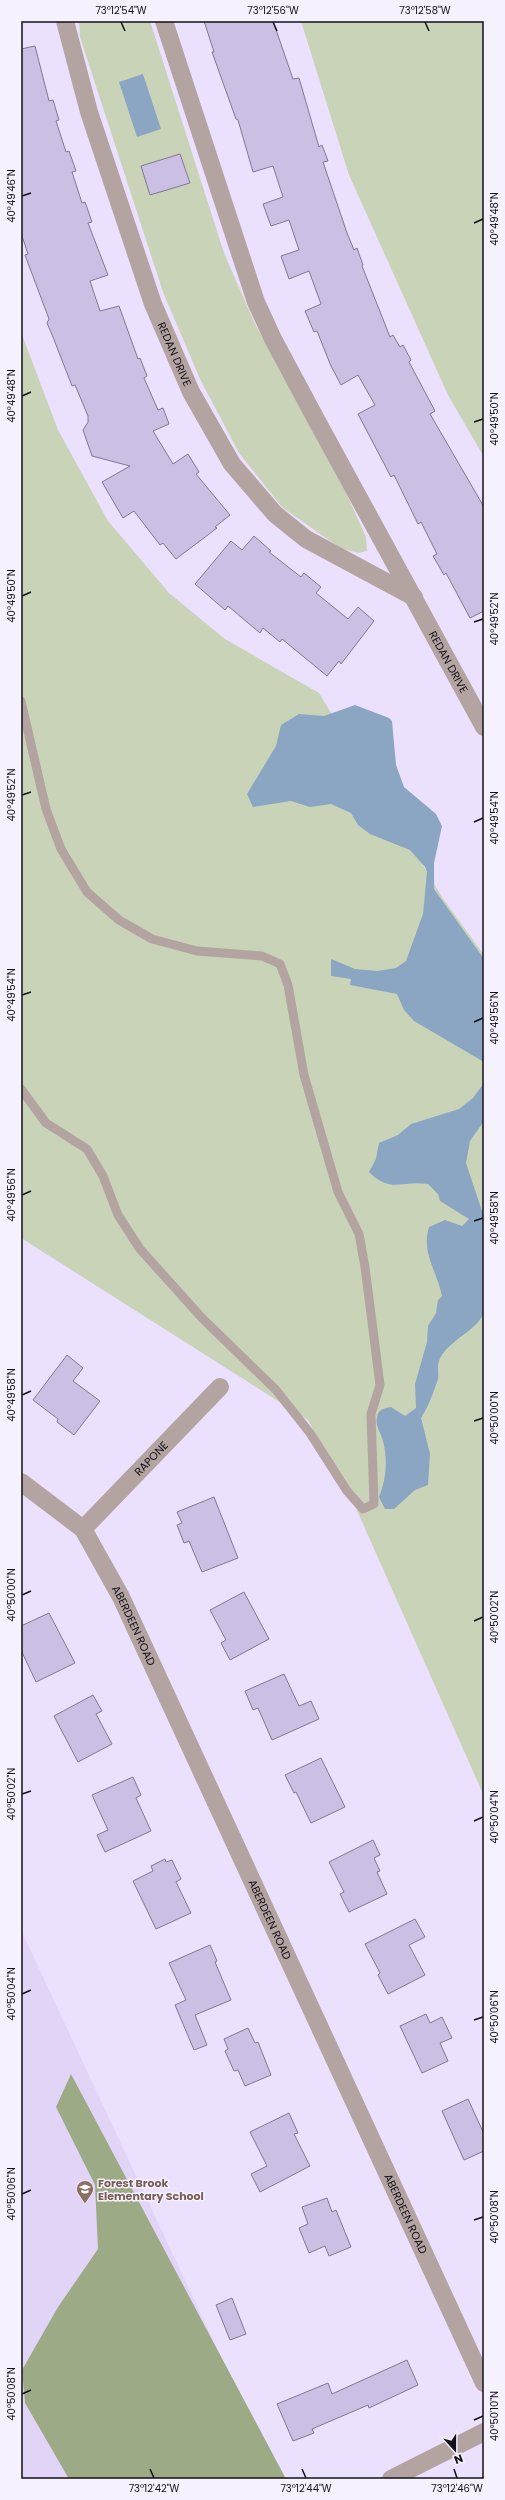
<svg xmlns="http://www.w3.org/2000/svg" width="505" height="2500" font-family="Poppins,sans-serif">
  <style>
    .built { fill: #e1d4f7 }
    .green { fill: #c9d3b8 }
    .forest { fill: #9daa86 }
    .water { fill: #8aa6c3 }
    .building { fill: #ccbfe4; stroke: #817892 }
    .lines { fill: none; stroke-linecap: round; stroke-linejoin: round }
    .lane { stroke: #b3a4a1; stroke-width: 9 }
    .street { stroke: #b3a4a1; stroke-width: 18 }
    .ticks { fill: none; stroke: #130f18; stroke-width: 1.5 }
    .labels { text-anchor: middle; stroke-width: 3; stroke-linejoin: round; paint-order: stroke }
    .street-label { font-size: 11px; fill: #130f18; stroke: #f5f1fd }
    .education-label { font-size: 11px; font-weight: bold; fill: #785e54; stroke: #f5f1fd; text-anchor: start }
    .neatline { fill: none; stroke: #130f18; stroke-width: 1.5 }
    .ticks-label { font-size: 10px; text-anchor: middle; fill: #130f18 }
  </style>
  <rect width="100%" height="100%" fill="#ebe0fd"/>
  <path class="built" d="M 21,1930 L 278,2479 L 21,2479 Z"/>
  <path class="green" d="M 79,21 L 150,21 L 224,253 L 255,324 L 348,497 L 366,537 L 367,551 L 358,553 L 340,548 L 282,507 L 239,453 L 200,379 L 163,292 L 80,37 Z
    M 301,21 L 484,21 L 484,457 L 448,395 L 349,175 Z
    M 21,332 L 58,430 L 108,521 L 169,593 L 225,639 L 319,693 L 444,900 L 484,955 L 484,1796 L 355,1506 L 308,1420 L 21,1238 Z"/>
  <path class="forest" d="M 71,2074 L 286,2479 L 69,2479 L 25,2403 L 22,2370 L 58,2307 L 98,2249 L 95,2185 L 56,2107 Z"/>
  <path class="water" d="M 143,74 L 161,129 L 137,137 L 119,82 Z
    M 355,705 L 389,718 L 392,721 L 396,765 L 404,787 L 436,814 L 442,826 L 434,863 L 434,889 L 484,959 L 484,1062 L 414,1021 L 404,1010 L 397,994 L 350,985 L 351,979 L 331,976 L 331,959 L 355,969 L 377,971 L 396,968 L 406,961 L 423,914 L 427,872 L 425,867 L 410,850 L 370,834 L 358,825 L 351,813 L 331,804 L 310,807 L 291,801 L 253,807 L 247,794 L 276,746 L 281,725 L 299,714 L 324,716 Z
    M 484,1083 L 484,1121 L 470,1141 L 466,1163 L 484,1217 L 484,1312 C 479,1330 446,1341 439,1361 C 437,1366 439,1373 438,1379 C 433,1394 429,1405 421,1418 L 430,1454 L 428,1485 L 415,1490 L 394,1509 L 385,1509 L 379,1497 C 386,1480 388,1460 383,1441 C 381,1433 375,1426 377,1417 C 378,1410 384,1408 391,1407 L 405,1416 L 416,1408 L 415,1384 L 427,1342 L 428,1326 L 436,1313 L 438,1300 L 442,1296 C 437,1271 421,1253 429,1227 L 445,1220 L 462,1226 L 469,1219 L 440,1201 L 438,1194 L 428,1184 C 402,1180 391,1194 369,1172 L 376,1159 L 379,1143 L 398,1135 L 411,1124 L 459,1109 L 473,1098 Z"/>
  <path class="building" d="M 204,21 L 273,21 L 293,79 L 299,78 L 319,147 L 322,145 L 328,161 L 323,162 L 347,233 L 354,250 L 357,248 L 363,265 L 362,266 L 390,337 L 393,335 L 400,347 L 403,345 L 411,360 L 409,362 L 435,411 L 430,414 L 484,507 L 484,611 L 470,618 L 446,573 L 444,575 L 433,556 L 437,554 L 421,522 L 418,524 L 394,475 L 391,477 L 358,414 L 375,405 L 358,375 L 341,385 L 331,366 L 317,331 L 314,332 L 305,311 L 321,304 L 309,271 L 289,279 L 281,256 L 299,250 L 289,220 L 271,226 L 263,204 L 283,197 L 273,166 L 253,172 L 238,120 L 236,119 L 212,52 L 214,52 Z
    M 35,46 L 49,101 L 53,100 L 59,120 L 56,121 L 66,152 L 69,151 L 76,171 L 72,172 L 82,203 L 85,202 L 92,222 L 88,223 L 108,275 L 90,281 L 100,311 L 119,306 L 138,359 L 140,358 L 147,376 L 144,378 L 158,410 L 163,408 L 169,424 L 153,431 L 173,464 L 188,454 L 199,472 L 196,474 L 230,515 L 215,527 L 217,528 L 176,559 L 163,543 L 160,545 L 134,511 L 123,518 L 102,482 L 130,466 L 92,456 L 83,430 L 88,422 L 88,416 L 75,385 L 72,386 L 53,337 L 47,323 L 49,319 L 25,255 L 28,254 L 21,233 L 21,49 Z
    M 180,154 L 190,183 L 150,195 L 141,166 Z
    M 254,536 L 271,551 L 269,552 L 301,577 L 304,573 L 321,587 L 316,593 L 348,619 L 358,607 L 374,621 L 341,664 L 339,661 L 327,676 L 282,639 L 280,642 L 263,628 L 260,633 L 228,606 L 225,610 L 195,584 L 231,541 L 242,550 Z
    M 67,1355 L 83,1368 L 73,1381 L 100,1401 L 74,1435 L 57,1422 L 58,1419 L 33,1400 Z
    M 214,1497 L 238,1558 L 202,1572 L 189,1541 L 184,1543 L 177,1525 L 182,1523 L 177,1512 Z
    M 244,1592 L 269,1639 L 230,1660 L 221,1643 L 226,1640 L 210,1610 Z
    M 49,1613 L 75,1663 L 36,1682 L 21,1650 L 21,1626 Z
    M 284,1674 L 299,1706 L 311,1701 L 319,1719 L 272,1740 L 258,1708 L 253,1710 L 245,1691 Z
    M 93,1695 L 102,1711 L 96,1714 L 112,1744 L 78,1762 L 54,1716 Z
    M 321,1758 L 345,1807 L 311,1823 L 296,1792 L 294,1793 L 285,1775 Z
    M 133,1777 L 141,1795 L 136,1798 L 151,1831 L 105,1852 L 97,1835 L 108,1830 L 92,1795 Z
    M 373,1840 L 380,1855 L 374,1858 L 380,1871 L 377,1872 L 387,1894 L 349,1912 L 340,1894 L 344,1892 L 329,1862 Z
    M 165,1859 L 166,1862 L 172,1860 L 181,1879 L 176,1882 L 191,1913 L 156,1929 L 133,1881 L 153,1871 L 151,1866 Z
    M 415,1919 L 425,1937 L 409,1945 L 425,1975 L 388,1994 L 378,1975 L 380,1973 L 365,1944 Z
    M 210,1945 L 217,1961 L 215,1962 L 231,2000 L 195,2015 L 207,2045 L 194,2050 L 175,2005 L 186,2000 L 169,1963 Z
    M 426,2014 L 430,2023 L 442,2017 L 452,2038 L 440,2043 L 448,2061 L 422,2073 L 400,2026 Z
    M 248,2028 L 255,2043 L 258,2042 L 271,2075 L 245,2086 L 238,2070 L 234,2071 L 225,2051 L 228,2049 L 224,2039 Z
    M 468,2099 L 484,2134 L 484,2151 L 464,2160 L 442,2111 Z
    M 289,2113 L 298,2133 L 294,2134 L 310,2166 L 260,2192 L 251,2174 L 267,2166 L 250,2132 Z
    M 327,2198 L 332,2212 L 336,2210 L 351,2247 L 329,2256 L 325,2246 L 309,2253 L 299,2228 L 308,2224 L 302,2207 Z
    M 232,2298 L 246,2334 L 230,2340 L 216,2305 Z
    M 407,2360 L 418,2385 L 369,2408 L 368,2405 L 312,2429 L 314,2433 L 293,2441 L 277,2404 L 328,2383 L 332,2394 Z"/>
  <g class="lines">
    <path class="lane" d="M 21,701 L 46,809 L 61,849 L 87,892 L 119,920 L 152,939 L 197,951 L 262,956 L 280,964 L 288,985 L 304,1075 L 338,1192 L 359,1234 L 365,1267 L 380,1385 L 371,1414 L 374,1504 L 363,1509 L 347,1491 L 310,1433 L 276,1390 L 202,1318 L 140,1249 L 118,1215 L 103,1176 L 87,1149 L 46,1123 L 21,1089"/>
    <g class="street">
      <path id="s1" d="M 65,21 L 89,112 L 153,304 L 191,392 L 232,464 L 275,514 L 306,539 L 414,597"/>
      <path id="s2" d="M 164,21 L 256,302 L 273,339 L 318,423 L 484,727"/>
      <path id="s3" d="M 21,1482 L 83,1529 L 121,1597 L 484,2383"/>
      <path id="s4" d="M 83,1529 L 220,1387"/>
      <path d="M 391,2479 L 484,2432"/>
    </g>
  </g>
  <path class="ticks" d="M 121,22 L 125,31M 273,22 L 277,31M 425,22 L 429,31M 22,196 L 31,193M 474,223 L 483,219M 22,396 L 31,392M 474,422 L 483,419M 22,596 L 31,592M 474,622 L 483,619M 22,795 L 31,792M 474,822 L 483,818M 22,995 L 31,992M 474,1022 L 483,1018M 22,1195 L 31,1191M 474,1221 L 483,1218M 22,1395 L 31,1391M 474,1421 L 483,1418M 22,1595 L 31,1591M 474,1621 L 483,1617M 22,1794 L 31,1791M 474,1821 L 483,1817M 22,1994 L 31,1990M 474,2020 L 483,2017M 22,2194 L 31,2190M 474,2220 L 483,2217M 22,2394 L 31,2390M 474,2420 L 483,2416M 150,2469 L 154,2478M 302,2469 L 306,2478M 454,2469 L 457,2478"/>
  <defs>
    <symbol id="school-pin" viewBox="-11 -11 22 30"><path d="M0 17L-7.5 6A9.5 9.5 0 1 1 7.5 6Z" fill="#8d6e63" stroke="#f5f1fd"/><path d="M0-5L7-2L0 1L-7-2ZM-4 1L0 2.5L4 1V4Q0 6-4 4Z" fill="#fff"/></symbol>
  </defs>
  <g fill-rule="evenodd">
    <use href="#school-pin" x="75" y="2179" width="20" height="27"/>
  </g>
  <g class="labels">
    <g class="street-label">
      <text dy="4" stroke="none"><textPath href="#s1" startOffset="351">REDAN DRIVE</textPath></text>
      <text dy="4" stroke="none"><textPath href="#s2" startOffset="704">REDAN DRIVE</textPath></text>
      <text dy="4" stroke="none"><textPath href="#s4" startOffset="98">RAPONE</textPath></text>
      <text dy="4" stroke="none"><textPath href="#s3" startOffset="187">ABERDEEN ROAD</textPath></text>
      <text dy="4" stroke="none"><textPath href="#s3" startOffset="511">ABERDEEN ROAD</textPath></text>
      <text dy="4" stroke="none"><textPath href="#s3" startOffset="835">ABERDEEN ROAD</textPath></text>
    </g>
    <g class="education-label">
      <text x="98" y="2187">Forest Brook<tspan x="98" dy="13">Elementary School</tspan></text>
    </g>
  </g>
  <rect width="505" height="2500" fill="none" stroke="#f5f1fd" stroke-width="44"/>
  <g transform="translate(455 2450) rotate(159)" stroke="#f5f1fd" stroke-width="3" paint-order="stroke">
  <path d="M0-3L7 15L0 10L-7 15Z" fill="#130f18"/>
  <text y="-6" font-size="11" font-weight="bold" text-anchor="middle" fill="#130f18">N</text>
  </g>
  <rect x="22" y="22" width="461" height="2456" class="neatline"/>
  <g class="ticks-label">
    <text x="121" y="14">73°12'54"W</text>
    <text x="273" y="14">73°12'56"W</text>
    <text x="425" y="14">73°12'58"W</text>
    <text transform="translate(11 196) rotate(-90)" y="4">40°49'46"N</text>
    <text transform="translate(494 219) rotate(-90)" y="4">40°49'48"N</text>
    <text transform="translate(11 396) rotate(-90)" y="4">40°49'48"N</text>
    <text transform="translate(494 419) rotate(-90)" y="4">40°49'50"N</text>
    <text transform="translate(11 596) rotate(-90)" y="4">40°49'50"N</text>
    <text transform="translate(494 619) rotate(-90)" y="4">40°49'52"N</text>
    <text transform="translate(11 795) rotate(-90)" y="4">40°49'52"N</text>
    <text transform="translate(494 818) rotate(-90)" y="4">40°49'54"N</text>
    <text transform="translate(11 995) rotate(-90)" y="4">40°49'54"N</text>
    <text transform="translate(494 1018) rotate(-90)" y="4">40°49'56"N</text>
    <text transform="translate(11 1195) rotate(-90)" y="4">40°49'56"N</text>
    <text transform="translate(494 1218) rotate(-90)" y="4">40°49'58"N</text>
    <text transform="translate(11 1395) rotate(-90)" y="4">40°49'58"N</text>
    <text transform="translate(494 1418) rotate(-90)" y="4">40°50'00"N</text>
    <text transform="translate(11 1595) rotate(-90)" y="4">40°50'00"N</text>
    <text transform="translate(494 1617) rotate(-90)" y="4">40°50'02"N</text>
    <text transform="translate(11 1794) rotate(-90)" y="4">40°50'02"N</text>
    <text transform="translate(494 1817) rotate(-90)" y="4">40°50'04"N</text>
    <text transform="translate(11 1994) rotate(-90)" y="4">40°50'04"N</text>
    <text transform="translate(494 2017) rotate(-90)" y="4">40°50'06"N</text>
    <text transform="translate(11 2194) rotate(-90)" y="4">40°50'06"N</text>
    <text transform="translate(494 2217) rotate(-90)" y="4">40°50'08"N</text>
    <text transform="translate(11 2394) rotate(-90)" y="4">40°50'08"N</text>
    <text transform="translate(494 2416) rotate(-90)" y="4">40°50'10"N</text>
    <text x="154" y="2492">73°12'42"W</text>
    <text x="306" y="2492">73°12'44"W</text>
    <text x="457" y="2492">73°12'46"W</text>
  </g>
</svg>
